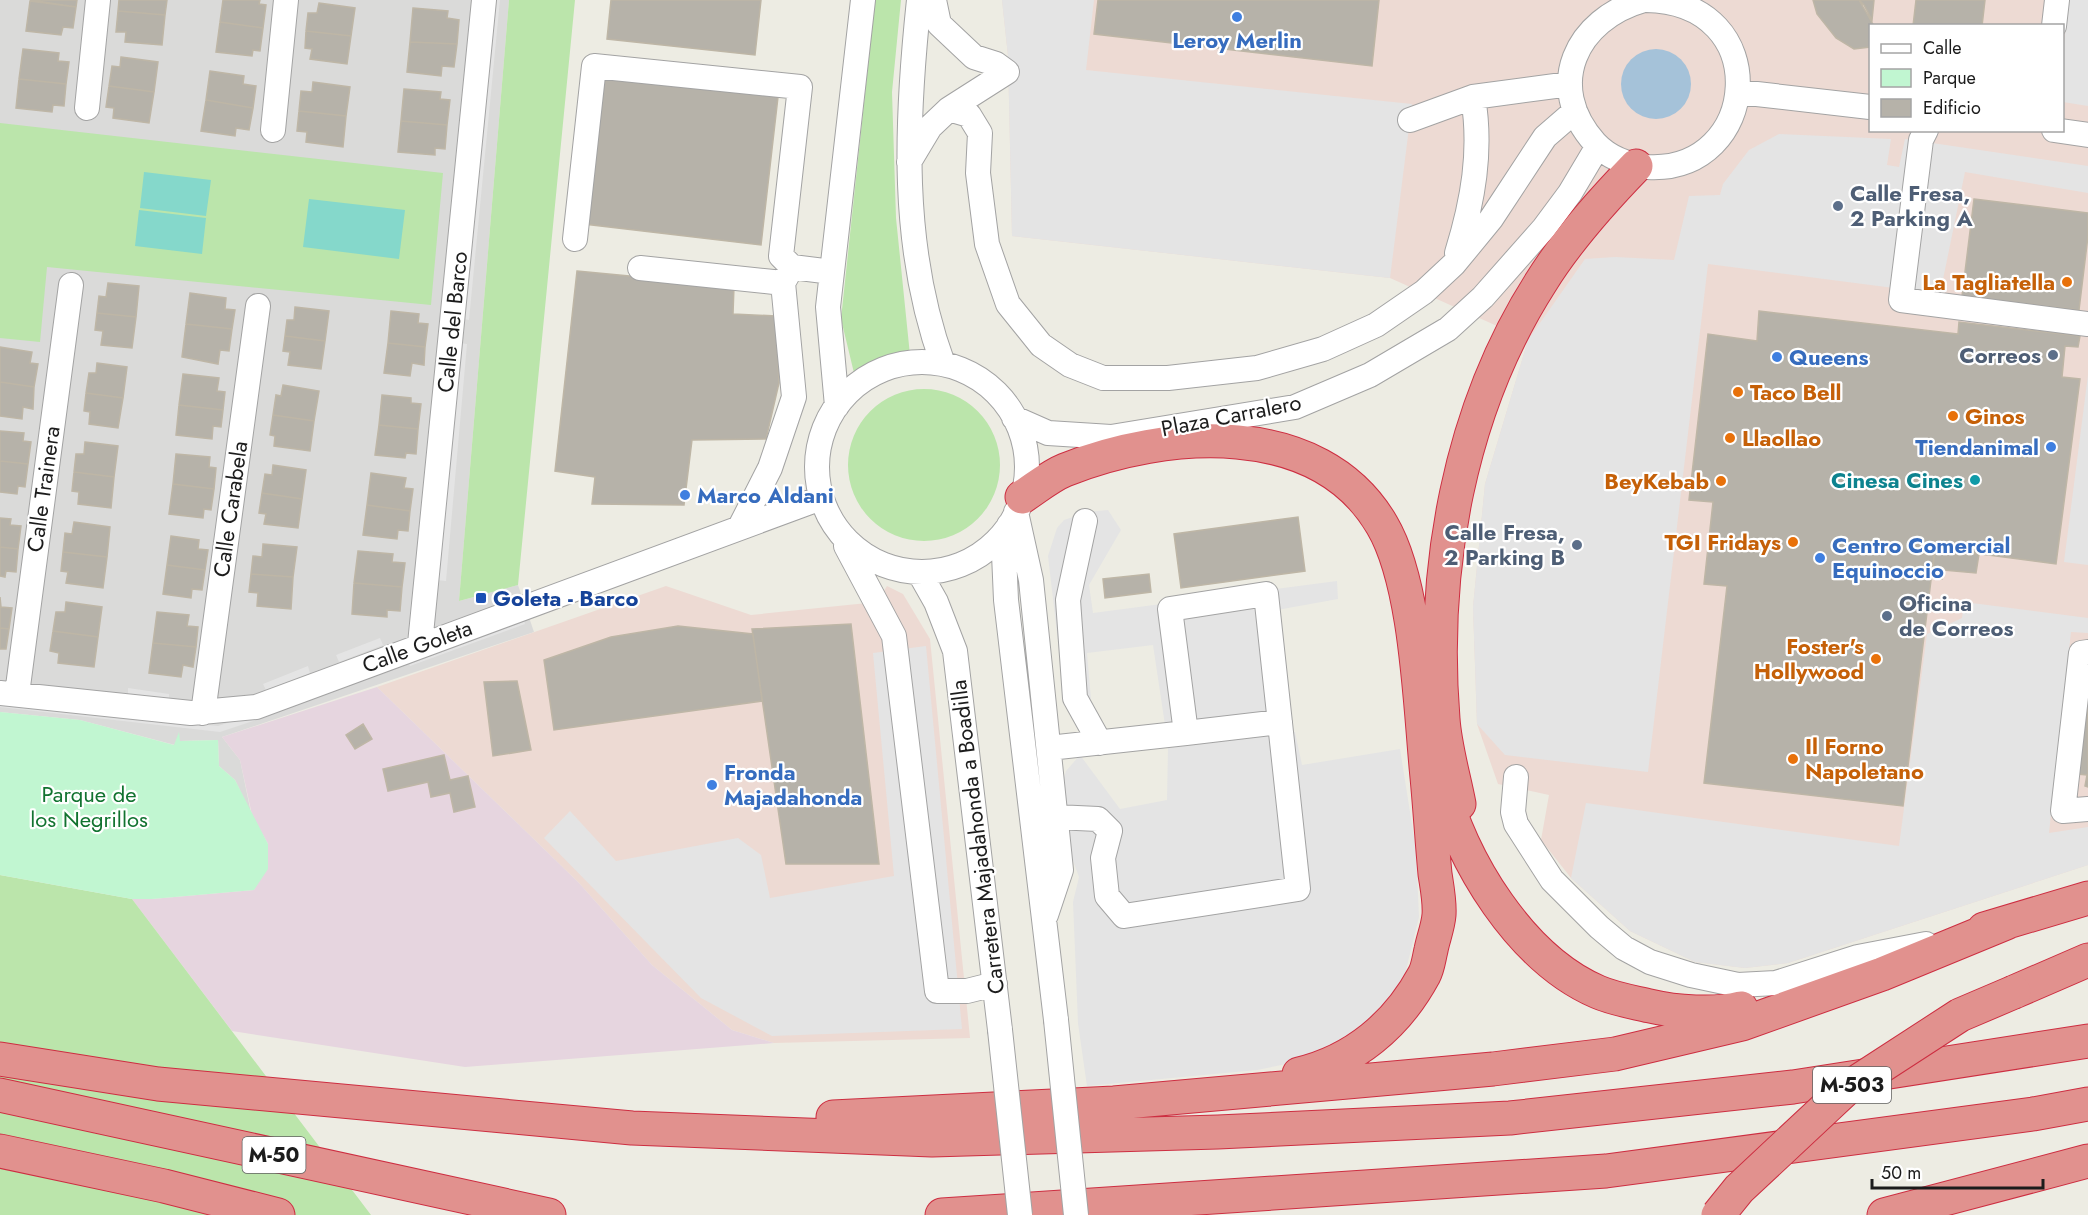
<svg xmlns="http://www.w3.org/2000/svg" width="2088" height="1215" font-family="Jost,sans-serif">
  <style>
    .residential { fill: #dadad9 }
    .commercial { fill: #eddad3; fill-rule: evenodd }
    .industrial { fill: #e6d5df }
    .grass { fill: #bbe5ab }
    .park { fill: #c1f6d1 }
    .pitch { fill: #85d8cb }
    .parking { fill: #e4e4e4 }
    .water { fill: #a5c2d9 }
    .building { fill: #b6b2a9; stroke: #beb6a6; stroke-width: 1.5 }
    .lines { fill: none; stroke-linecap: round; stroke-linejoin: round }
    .minor-casing { stroke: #a3a3a3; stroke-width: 26 }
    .highway-casing { stroke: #cd2e41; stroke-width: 35 }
    .minor { stroke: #fff; stroke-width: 24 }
    .highway { stroke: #e1918e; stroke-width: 33 }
    .minor-bridge-casing { stroke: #a3a3a3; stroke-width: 26; stroke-linecap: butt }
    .highway-bridge-casing { stroke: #cd2e41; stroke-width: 35; stroke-linecap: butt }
    .minor-bridge { stroke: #fff; stroke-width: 24 }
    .highway-bridge { stroke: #e1918e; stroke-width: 33 }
    .shop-dot { fill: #3f7fe0; stroke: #fff; stroke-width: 2 }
    .service-dot { fill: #5c6f8a; stroke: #fff; stroke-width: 2 }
    .food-dot { fill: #e8710a; stroke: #fff; stroke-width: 2 }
    .culture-dot { fill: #0f9aa8; stroke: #fff; stroke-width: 2 }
    .transit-dot { fill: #1a4fb4; stroke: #fff; stroke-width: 2 }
    .labels { text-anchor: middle; stroke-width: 4.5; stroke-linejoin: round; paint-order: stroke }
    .shield { fill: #fff; stroke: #606060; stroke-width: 1.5 }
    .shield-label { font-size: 21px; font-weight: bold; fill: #1c1c1c }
    .shop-label { font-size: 22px; font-weight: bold; fill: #366cbe; stroke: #fff; text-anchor: start }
    .service-label { font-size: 22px; font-weight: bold; fill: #4e5e75; stroke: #fff; text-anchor: start }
    .food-label { font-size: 22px; font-weight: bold; fill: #c56008; stroke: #fff; text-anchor: end }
    .street-label { font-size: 22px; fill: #1c1c1c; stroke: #fff }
    .culture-label { font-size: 22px; font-weight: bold; fill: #0d838f; stroke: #fff; text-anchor: end }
    .transit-label { font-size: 22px; font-weight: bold; fill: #164399; stroke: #fff; text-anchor: start }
    .park-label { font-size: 22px; fill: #127330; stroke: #fff }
  </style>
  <rect width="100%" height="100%" fill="#edece3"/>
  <path class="residential" d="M 0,0 L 509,0 L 459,601 L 518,585 L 534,632 L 222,737 L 240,760 L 251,813 L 235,780 L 219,766 L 218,740 L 179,741 L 179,734 L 175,745 L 80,720 L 0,712 Z"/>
  <path class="commercial" d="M 1002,0 L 2088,0 L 2088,865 L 1788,963 L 1745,968 L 1695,962 L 1630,931 L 1571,878 L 1541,840 L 1549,795 L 1498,784 L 1477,724 L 1473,607 L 1485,484 L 1528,340 L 1390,278 L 1012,236 L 1008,56 ZM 1870,26 L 2062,26 L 2062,130 L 1870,130 Z
    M 666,586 L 751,615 L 877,602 L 887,586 L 903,594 L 930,639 L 970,1038 L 774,1043 L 732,1030 L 652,965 L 579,883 L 377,687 Z"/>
  <path class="industrial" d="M 377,687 L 579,883 L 652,965 L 732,1030 L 774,1043 L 465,1067 L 232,1031 L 132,899 L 152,899 L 254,890 L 268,844 L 252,815 L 240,760 L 222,737 Z"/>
  <path class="grass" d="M 509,0 L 575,0 L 518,585 L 459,601 Z
    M 875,0 L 901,0 L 892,92 L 896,218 L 910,355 L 854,373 L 841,319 Z
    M 0,123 L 443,173 L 431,305 L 47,267 L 40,342 L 0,338 Z
    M848 465a76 76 0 1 1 152 0a76 76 0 1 1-152 0Z
    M 0,875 L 132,899 L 371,1215 L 0,1215 Z"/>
  <path class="park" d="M 0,712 L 80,720 L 174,745 L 179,732 L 180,741 L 218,740 L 219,766 L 235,780 L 268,844 L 268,869 L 254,890 L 152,899 L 132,899 L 0,875 Z"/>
  <path class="pitch" d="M 144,172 L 211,180 L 206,216 L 140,208 Z
    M 309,199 L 405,210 L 399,259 L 303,247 Z
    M 139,210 L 206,218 L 202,254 L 135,246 Z"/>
  <path class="parking" d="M 494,0 L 500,0 L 469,320 L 463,319 Z
    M 1002,0 L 1094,0 L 1086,70 L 1412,104 L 1390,278 L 1012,236 L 1008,56 Z
    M 2069,0 L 2088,0 L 2088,106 L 2063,102 L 2063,52 Z
    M 1779,134 L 1891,139 L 1887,165 L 1899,167 L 1905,139 L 2088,166 L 2088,193 L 1965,172 L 1940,294 L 1708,264 L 1648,772 L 1505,755 L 1477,724 L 1473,607 L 1485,484 L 1528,340 L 1585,259 L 1615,257 L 1674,260 L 1689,196 L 1720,195 L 1723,184 L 1749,150 Z
    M 458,343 L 467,344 L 446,581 L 436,580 Z
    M 2088,375 L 2088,565 L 2064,562 Z
    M 1108,510 L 1121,530 L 1089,585 L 1093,613 L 1337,581 L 1338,599 L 1277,610 L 1287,712 L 1165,725 L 1153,645 L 1087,653 L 1091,699 L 1065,702 L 1048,556 L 1057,528 L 1064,520 L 1088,512 Z
    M 1964,602 L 2088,618 L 2088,633 L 2071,632 L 2049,833 L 2088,827 L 2088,865 L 1788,963 L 1745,968 L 1695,962 L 1630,931 L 1571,878 L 1586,803 L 1899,846 L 1927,634 L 1962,618 Z
    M 523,617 L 525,624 L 410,666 L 408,660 Z
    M 380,638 L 383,645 L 339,662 L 336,655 Z
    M 926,646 L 962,1029 L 772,1036 L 701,998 L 544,838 L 570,811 L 616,861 L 738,838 L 761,855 L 770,898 L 894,876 L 873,653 Z
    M 308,666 L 310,673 L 266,690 L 263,684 Z
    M 128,688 L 169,694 L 169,700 L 128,694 Z
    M 0,703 L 218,726 L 274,708 L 277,713 L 220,732 L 0,707 Z
    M 1295,732 L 1302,765 L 1400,749 L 1416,850 L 1419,917 L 1405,974 L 1381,1015 L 1321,1057 L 1257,1070 L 1087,1086 L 1078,1023 L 1073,902 L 1079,877 L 1063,834 L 1060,791 L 1066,771 L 1080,755 L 1120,809 L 1167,800 L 1168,748 Z"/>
  <path class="water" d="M1621 84a35 35 0 1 1 70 0a35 35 0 1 1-70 0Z"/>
  <path class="building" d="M 30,0 L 77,0 L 76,7 Z
    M 119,0 L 167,0 L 165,15 L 118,11 Z
    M 223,0 L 260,0 L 259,4 L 266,5 L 263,28 L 220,22 Z
    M 611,0 L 761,0 L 755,55 L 607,39 Z
    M 1098,0 L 1379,0 L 1372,66 L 1094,34 Z
    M 1813,0 L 1859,0 L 1874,26 L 1870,26 L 1870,47 L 1854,49 L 1836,38 L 1817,14 Z
    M 1859,0 L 1874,0 L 1872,20 L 1864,5 Z
    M 1916,0 L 1985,0 L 1982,26 L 1913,26 Z
    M 30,1 L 76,7 L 73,28 L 63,27 L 61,35 L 26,31 Z
    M 319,3 L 355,8 L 351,36 L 306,31 L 308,13 L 317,13 Z
    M 413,8 L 448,11 L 447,18 L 459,20 L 457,44 L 410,42 Z
    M 118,11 L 165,15 L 162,45 L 125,42 L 126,32 L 116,32 Z
    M 220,22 L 263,28 L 260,51 L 253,50 L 252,56 L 216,52 Z
    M 306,31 L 351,36 L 347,64 L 310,59 L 312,49 L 305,48 Z
    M 410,42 L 457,44 L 454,67 L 442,66 L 441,76 L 407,72 Z
    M 23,49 L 59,53 L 58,61 L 69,62 L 66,84 L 19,79 Z
    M 121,57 L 158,62 L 154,92 L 109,86 L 112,66 L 120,67 Z
    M 210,71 L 244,76 L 243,84 L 256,86 L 253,108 L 206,100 Z
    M 602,76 L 778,97 L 761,245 L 584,224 Z
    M 19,79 L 66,84 L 64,106 L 53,105 L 52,112 L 16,108 Z
    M 313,82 L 350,87 L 346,116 L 299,111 L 301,91 L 312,92 Z
    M 109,86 L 154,92 L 149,123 L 113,118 L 114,108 L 106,107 Z
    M 404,89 L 441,92 L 440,99 L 450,100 L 447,125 L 401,121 Z
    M 206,100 L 253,108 L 249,130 L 236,128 L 235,136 L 201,131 Z
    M 299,111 L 346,116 L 343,147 L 306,142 L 307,132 L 297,131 Z
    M 401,121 L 447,125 L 445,149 L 435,148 L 435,155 L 398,152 Z
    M 1974,199 L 2088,213 L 2088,236 L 2079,310 L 1962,296 Z
    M 577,271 L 734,286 L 733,314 L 776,316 L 779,383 L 766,439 L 692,440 L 684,505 L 592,504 L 595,477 L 555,471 Z
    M 108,283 L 139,286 L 136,317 L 97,313 L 99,296 L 106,297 Z
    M 190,293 L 226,298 L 225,309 L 235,310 L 232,329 L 186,324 Z
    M 295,307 L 329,311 L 325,341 L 285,336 L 287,320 L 294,320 Z
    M 391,311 L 419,314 L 418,323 L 428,324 L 425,347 L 388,343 Z
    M 1759,311 L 1958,334 L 1959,322 L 2080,336 L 2078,347 L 2065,346 L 2062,377 L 2080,379 L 2056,564 L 1935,548 L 1903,806 L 1704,783 L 1727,586 L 1704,584 L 1713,502 L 1689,500 L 1708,334 L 1757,341 Z
    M 97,313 L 136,317 L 132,348 L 101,345 L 103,331 L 95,330 Z
    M 186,324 L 232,329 L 229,351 L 220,350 L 218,364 L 182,357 Z
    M 285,336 L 325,341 L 321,369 L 288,365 L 290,352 L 283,351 Z
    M 388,343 L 425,347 L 424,365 L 412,363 L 410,376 L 384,373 Z
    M 0,347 L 32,352 L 30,363 L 38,364 L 34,387 L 0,382 Z
    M 97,363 L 127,367 L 123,398 L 86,393 L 89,373 L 96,373 Z
    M 183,374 L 219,378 L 217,391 L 225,392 L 223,410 L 179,405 Z
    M 0,382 L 34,387 L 33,409 L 23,407 L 22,419 L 0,416 Z
    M 283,385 L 319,391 L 314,421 L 273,415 L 276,395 L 281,396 Z
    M 86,393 L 123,398 L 118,428 L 89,424 L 90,412 L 84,411 Z
    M 382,395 L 411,398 L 411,403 L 421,404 L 418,429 L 379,425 Z
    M 179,405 L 223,410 L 221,427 L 213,426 L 212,439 L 176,435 Z
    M 273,415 L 314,421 L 310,451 L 274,446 L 275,436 L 270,435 Z
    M 379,425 L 418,429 L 416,454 L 406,453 L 405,458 L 375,455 Z
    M 0,431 L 24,433 L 23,441 L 31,442 L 28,464 L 0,461 Z
    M 85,442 L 118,446 L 114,477 L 74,472 L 76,454 L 84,454 Z
    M 176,454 L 210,457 L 209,467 L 216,468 L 214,489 L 173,484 Z
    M 0,461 L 28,464 L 25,487 L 18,486 L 17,494 L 0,492 Z
    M 273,465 L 306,470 L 302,499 L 262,493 L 265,474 L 272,475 Z
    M 74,472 L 114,477 L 111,508 L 78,504 L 79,492 L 72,491 Z
    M 371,473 L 406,478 L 404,488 L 413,489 L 410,511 L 367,505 Z
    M 173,484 L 214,489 L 211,510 L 204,509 L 203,518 L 169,514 Z
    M 262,493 L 302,499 L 298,528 L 264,524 L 266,514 L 259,513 Z
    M 367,505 L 410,511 L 408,531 L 398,530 L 397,539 L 363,535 Z
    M 1298,517 L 1305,571 L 1181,588 L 1174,534 Z
    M 0,518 L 11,519 L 10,525 L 21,526 L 18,549 L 0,547 Z
    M 74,522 L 110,527 L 107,557 L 63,552 L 65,533 L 72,534 Z
    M 171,536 L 199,540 L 198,549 L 208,550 L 205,570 L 167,565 Z
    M 263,544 L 297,547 L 293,577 L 251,574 L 253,556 L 262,557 Z
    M 0,547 L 18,549 L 16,572 L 6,571 L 5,577 L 0,576 Z
    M 1935,548 L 1979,554 L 1976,573 L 1943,570 L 1942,579 L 1932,578 Z
    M 358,551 L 393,554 L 392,562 L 405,563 L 402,587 L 354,583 Z
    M 63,552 L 107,557 L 103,588 L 66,583 L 68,572 L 61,571 Z
    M 167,565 L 205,570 L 202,590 L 192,589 L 191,598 L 163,594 Z
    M 251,574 L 293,577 L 291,609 L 257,606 L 258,593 L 249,592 Z
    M 1149,574 L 1151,592 L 1105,598 L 1103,579 Z
    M 354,583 L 402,587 L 400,611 L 387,610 L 387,617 L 352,614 Z
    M 0,597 L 1,607 L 12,608 L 9,629 L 0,628 Z
    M 66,602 L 102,607 L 98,637 L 53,631 L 56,612 L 65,612 Z
    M 157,612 L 189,615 L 187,626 L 198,627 L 196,647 L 153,643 Z
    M 851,624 L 879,864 L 786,864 L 752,629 Z
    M 678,626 L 753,634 L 762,701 L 554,730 L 544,660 L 611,637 Z
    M 0,628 L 9,629 L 6,649 L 0,649 Z
    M 53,631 L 98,637 L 94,667 L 58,663 L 59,653 L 50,651 Z
    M 153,643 L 196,647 L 193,667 L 183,665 L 181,677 L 149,673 Z
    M 517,681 L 531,750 L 493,756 L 484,682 Z
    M 2088,701 L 2088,787 L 2085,786 L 2087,775 L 2078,774 Z
    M 363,724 L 372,739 L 355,749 L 346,735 Z
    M 444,755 L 450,780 L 468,776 L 475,807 L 454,812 L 450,793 L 431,797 L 428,782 L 388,791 L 383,769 Z"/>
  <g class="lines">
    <defs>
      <path id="minor" d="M 919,0 C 906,122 900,247 943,364
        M 934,0 L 939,24 L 974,57 L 996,64 L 1007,72 L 949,109
        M 1644,0 C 1576,19 1544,86 1595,143 C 1609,158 1629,165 1648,167 C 1760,173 1776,2 1646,0
        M 2054,26 L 2057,0
        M 1739,92 L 1870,107
        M 87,108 L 98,0
        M 1410,120 L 1473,97 L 1570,84
        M 273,130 L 286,0
        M 1926,130 L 1921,140 L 1901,300 L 2088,324
        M 2054,130 L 2088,135
        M 909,162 L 930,127 L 949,109 L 969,115 L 980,133 L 978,173 L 987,244 L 1008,304 L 1041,345 L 1070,365 L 1103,378 L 1168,378 L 1257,368 L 1323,349 L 1376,325 L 1424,292 L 1454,264 L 1491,219 L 1545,137 L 1575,111
        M 575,239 L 594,66 L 800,87 L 781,256 L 792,267
        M 1457,253 C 1473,201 1482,151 1473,97
        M 640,268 L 783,283 L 792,267 L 832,272
        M817 467a105 105 0 1 1 210 0a105 105 0 1 1-210 0Z
        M 837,406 L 828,307 L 863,0
        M 1014,418 L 1048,433 L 1111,437 L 1295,407 L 1370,375 L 1448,329 L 1483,297 L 1544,228 L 1570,193 L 1598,146
        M 1016,512 L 1031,580 L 1061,870 L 1046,915
        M 1085,521 L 1068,600 L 1075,698 L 1100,743
        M 1009,525 L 1004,554 L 1006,600 L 1056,1020
        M 740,527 L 770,468 L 794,397 L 783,283
        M 846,546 L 894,636 L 937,991 L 967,991 L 995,984
        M 919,572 L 936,602 L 955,651 L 1000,1030
        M 420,644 L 484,0
        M 2088,652 L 2081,653 L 2063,811 L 2088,809
        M 0,693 L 191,713 L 256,707 L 821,498
        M 17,694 L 71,285
        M 203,713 L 258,306
        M 1186,733 L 1280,722
        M 1049,748 L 1186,733 L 1170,609 L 1266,594 L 1298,889 L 1124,916 L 1107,896 L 1103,858 L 1110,831 L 1098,819 L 1056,817
        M 1516,777 L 1513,812 L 1516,824 L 1552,880 L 1599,927 L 1624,948 L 1650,962 L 1691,975 L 1738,985 L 1776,983 L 1858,957 L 1926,944"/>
      <path id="highway" d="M 1022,497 C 1036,488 1050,476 1065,470 C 1165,430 1319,417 1382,525 C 1417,584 1420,708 1427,777 C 1430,809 1432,842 1435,874 C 1437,887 1440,902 1439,915 C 1438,927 1433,939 1431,950 C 1429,958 1428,968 1424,975 C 1397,1025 1354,1061 1299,1074
        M 1441,782 C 1460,860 1521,959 1598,992 C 1614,999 1633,1002 1650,1006 C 1675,1012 1716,1015 1741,1008
        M 1459,804 C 1454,777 1445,748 1443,719 C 1431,569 1459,410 1541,282 C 1567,240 1602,201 1636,166
        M 1984,929 L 2088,898
        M 2014,992 L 2088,960
        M 0,1059 L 158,1084 L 632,1128 L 932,1140 L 1218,1132 L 1510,1118 L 1793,1087 L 2088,1041
        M 0,1095 L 549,1215
        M 833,1117 L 1114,1103 L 1493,1069 L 1615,1054 L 1742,1024 L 1882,974 L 2006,923
        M 0,1151 L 164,1186 L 278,1215
        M 942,1215 L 1606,1171 L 2033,1114 L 2088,1104
        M 1884,1215 L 2088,1161"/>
    </defs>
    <use href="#minor" class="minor-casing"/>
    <use href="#highway" class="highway-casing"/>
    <use href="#minor" class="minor"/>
    <use href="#highway" class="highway"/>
    <defs>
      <path id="minor-bridge" d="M 1056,1020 L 1076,1215
        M 1000,1030 L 1020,1215"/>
      <path id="highway-bridge" d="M 1718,1215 L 1739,1189 L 1846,1089 L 1960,1015 L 2014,992"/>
    </defs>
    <use href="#minor-bridge" class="minor-bridge-casing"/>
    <use href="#highway-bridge" class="highway-bridge-casing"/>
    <use href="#minor-bridge" class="minor-bridge"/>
    <use href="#highway-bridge" class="highway-bridge"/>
  </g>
  <g class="shop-dot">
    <circle cx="1237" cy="17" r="6"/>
    <circle cx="1777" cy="357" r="6"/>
    <circle cx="2051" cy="447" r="6"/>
    <circle cx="685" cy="495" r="6"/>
    <circle cx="1820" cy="558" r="6"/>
    <circle cx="712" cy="785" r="6"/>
  </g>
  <g class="service-dot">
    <circle cx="1838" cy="206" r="6"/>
    <circle cx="2053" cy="355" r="6"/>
    <circle cx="1577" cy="545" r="6"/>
    <circle cx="1887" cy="616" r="6"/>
  </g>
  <g class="food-dot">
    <circle cx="2067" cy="282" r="6"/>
    <circle cx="1738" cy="392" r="6"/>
    <circle cx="1953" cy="416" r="6"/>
    <circle cx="1730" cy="438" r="6"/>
    <circle cx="1721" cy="481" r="6"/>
    <circle cx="1793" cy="542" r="6"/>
    <circle cx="1876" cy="659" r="6"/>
    <circle cx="1793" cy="759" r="6"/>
  </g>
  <circle class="culture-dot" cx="1975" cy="480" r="6"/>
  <rect class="transit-dot" x="475" y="592" width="12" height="12" rx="3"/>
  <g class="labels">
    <g class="shield">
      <rect x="1813" y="1067" width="78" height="36" rx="4.5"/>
      <rect x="242.5" y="1137" width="63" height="36" rx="4.5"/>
    </g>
    <g class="shield-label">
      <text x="1852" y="1092">M-503</text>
      <text x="274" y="1162">M-50</text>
    </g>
    <g class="shop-label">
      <text x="1237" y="48" text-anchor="middle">Leroy Merlin</text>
      <text x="1789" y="365">Queens</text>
      <text x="2039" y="455" text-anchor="end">Tiendanimal</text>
      <text x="697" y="503">Marco Aldani</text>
      <text x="1832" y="553">Centro Comercial<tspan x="1832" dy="25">Equinoccio</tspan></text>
      <text x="724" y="780">Fronda<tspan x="724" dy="25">Majadahonda</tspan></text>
    </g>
    <g class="service-label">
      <text x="1850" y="201">Calle Fresa,<tspan x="1850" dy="25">2 Parking A</tspan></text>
      <text x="2041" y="363" text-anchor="end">Correos</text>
      <text x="1565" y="540" text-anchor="end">Calle Fresa,<tspan x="1565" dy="25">2 Parking B</tspan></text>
      <text x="1899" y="611">Oficina<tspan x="1899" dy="25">de Correos</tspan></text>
    </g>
    <g class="food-label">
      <text x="2055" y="290">La Tagliatella</text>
      <text x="1750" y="400" text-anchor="start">Taco Bell</text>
      <text x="1965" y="424" text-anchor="start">Ginos</text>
      <text x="1742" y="446" text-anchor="start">Llaollao</text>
      <text x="1709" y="489">BeyKebab</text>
      <text x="1781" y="550">TGI Fridays</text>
      <text x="1864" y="654">Foster's<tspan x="1864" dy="25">Hollywood</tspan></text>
      <text x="1805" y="754" text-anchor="start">Il Forno<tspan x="1805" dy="25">Napoletano</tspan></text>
    </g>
    <g class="street-label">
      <text transform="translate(452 322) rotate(-84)" y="8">Calle del Barco</text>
      <text transform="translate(1231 415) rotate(-11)" y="8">Plaza Carralero</text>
      <text transform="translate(43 489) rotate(-82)" y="8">Calle Trainera</text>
      <text transform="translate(230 509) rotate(-82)" y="8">Calle Carabela</text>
      <text transform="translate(417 646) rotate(-20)" y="8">Calle Goleta</text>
      <text transform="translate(977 837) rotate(-97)" y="8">Carretera Majadahonda a Boadilla</text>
    </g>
    <g class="culture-label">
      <text x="1963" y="488">Cinesa Cines</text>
    </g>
    <g class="transit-label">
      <text x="493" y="606">Goleta - Barco</text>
    </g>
    <g class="park-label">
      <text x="89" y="802">Parque de<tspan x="89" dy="25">los Negrillos</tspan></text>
    </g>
  </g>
  <rect x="1869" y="24" width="195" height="108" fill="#ffffff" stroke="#a4a4a4" stroke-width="1.5"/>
  <rect x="1881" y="44" width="30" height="9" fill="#ffffff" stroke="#a4a4a4" stroke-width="1.5"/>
  <text x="1923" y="54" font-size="18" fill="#1c1c1c">Calle</text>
  <rect x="1881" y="69" width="30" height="18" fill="#c1f6d1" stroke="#a4a4a4" stroke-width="1.5"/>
  <text x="1923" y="84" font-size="18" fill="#1c1c1c">Parque</text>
  <rect x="1881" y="99" width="30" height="18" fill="#b6b2a9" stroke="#a4a4a4" stroke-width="1.5"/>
  <text x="1923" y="114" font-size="18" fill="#1c1c1c">Edificio</text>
  <path d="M1872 1179v9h171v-9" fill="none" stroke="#1c1c1c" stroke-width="3"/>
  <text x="1881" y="1179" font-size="18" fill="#1c1c1c" stroke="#ffffff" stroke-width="4.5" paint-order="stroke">50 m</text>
</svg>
